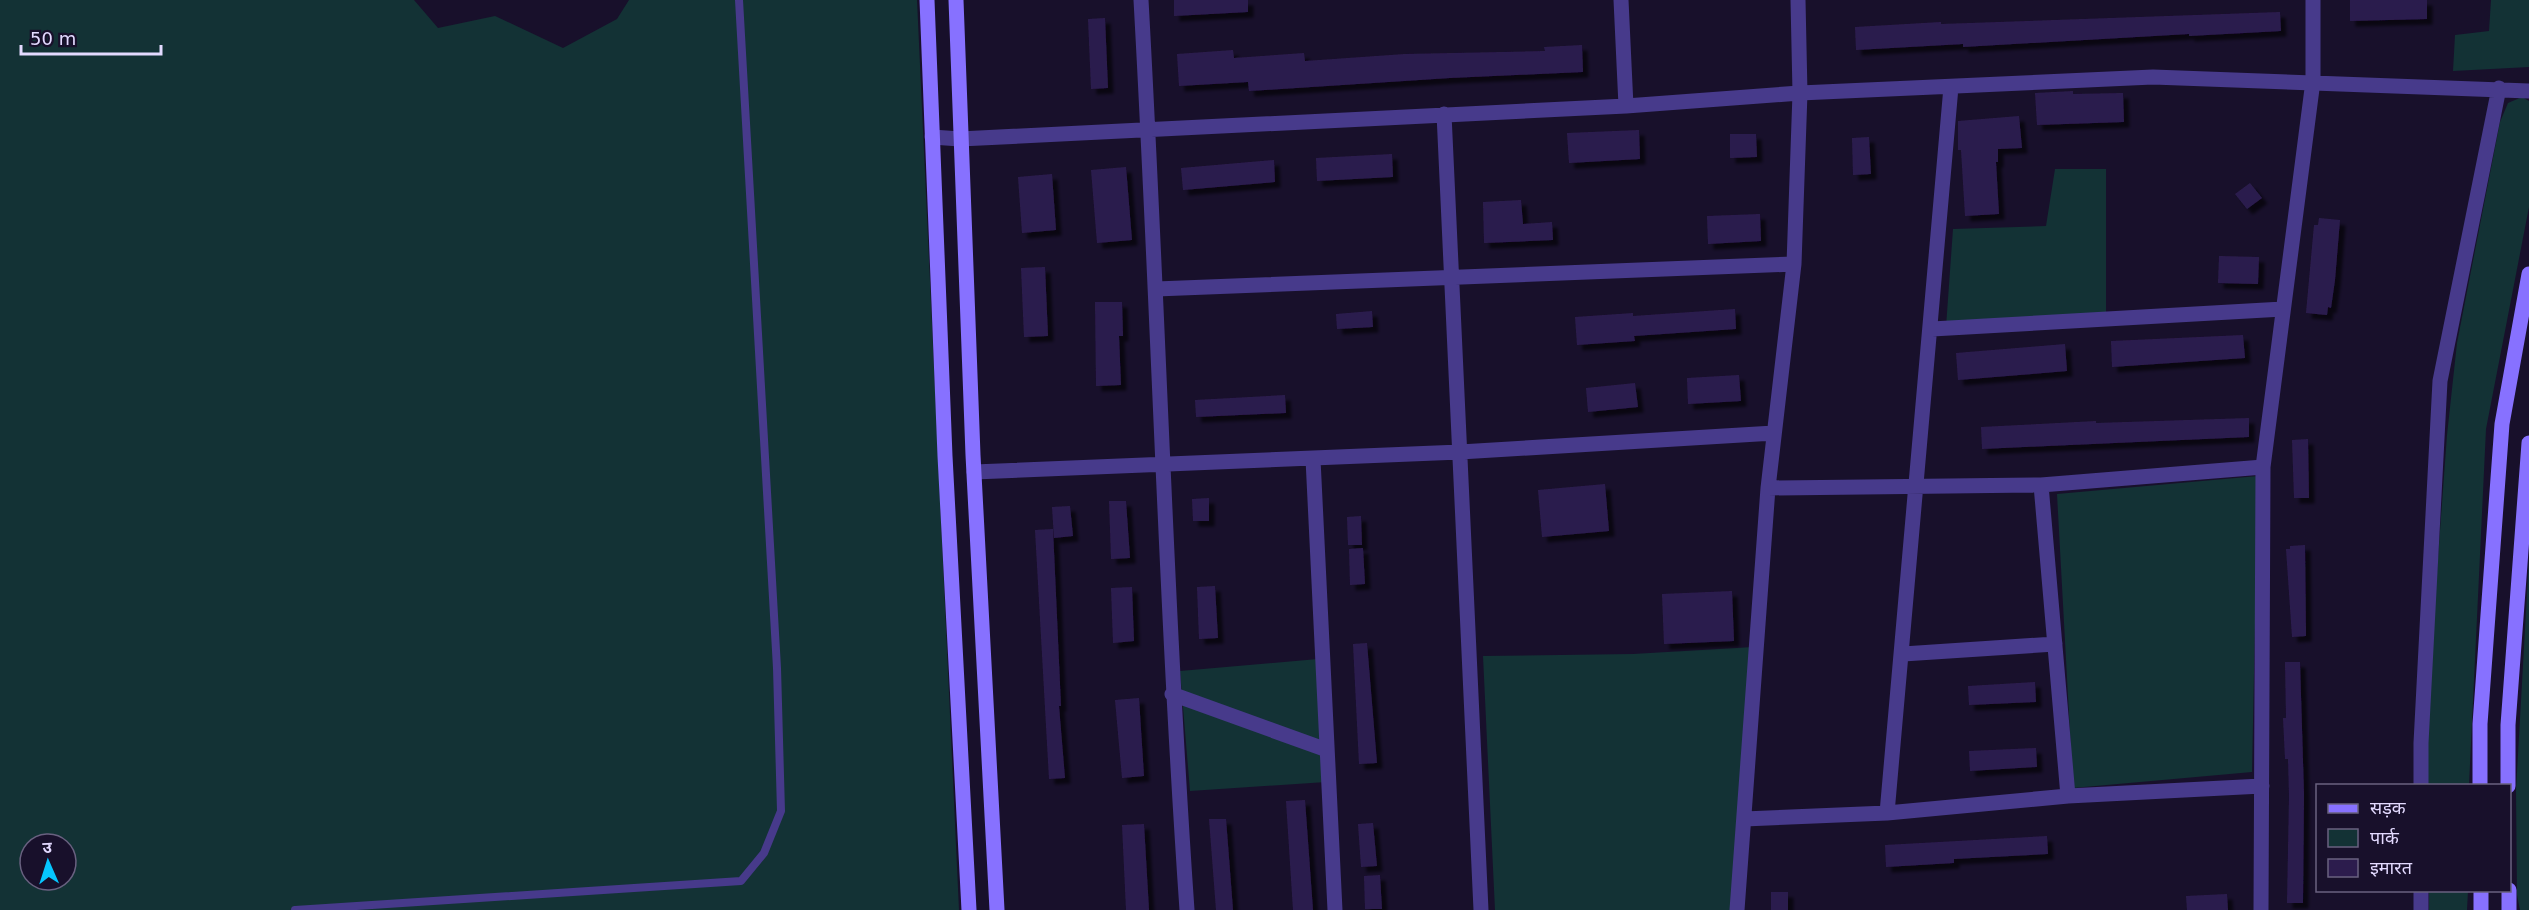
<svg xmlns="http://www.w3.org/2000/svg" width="2529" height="910" font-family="'DejaVu Sans','Noto Sans Devanagari',sans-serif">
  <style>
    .green { fill: #133235; fill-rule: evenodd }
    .building { fill: #2c1c4d; filter: url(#shadow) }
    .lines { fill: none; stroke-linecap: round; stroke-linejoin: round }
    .lane { stroke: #473a8b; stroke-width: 8 }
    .street { stroke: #473a8b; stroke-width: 15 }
    .secondary { stroke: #8771ff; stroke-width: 15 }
  </style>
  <defs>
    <filter id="shadow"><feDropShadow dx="5.5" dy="5.5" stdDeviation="1.5" flood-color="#0009"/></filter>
  </defs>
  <rect width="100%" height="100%" fill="#18102b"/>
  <path class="green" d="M 0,0 L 414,0 L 438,28 L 495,16 L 563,48 L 617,19 L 629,0 L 917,0 L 959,910 L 0,910 ZM 30,844 L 66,844 L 66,880 L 30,880 Z
    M 2491,0 L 2529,0 L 2529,67 L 2453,71 L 2455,35 L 2489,31 Z
    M 2522,97 L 2529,101 L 2529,207 L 2486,429 L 2469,785 L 2428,786 L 2428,695 L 2447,435 L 2457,343 L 2500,122 L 2508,103 Z
    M 2055,169 L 2106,169 L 2106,316 L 1946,327 L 1953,229 L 2046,226 Z
    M 2258,476 L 2252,772 L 2073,788 L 2057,494 Z
    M 2529,558 L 2529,910 L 2520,910 L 2517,895 L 2516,790 Z
    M 1753,647 L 1734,910 L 1495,910 L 1483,656 L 1633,654 Z
    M 1318,659 L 1326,782 L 1190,791 L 1180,671 Z
    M 2429,891 L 2468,891 L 2467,910 L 2429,910 Z"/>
  <path class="building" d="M 1174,0 L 1248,0 L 1248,12 L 1174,16 Z
    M 2350,0 L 2427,0 L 2427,19 L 2350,21 Z
    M 2280,12 L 2281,31 L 2189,36 L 2189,34 L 1963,47 L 1963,44 L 1856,50 L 1855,27 L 1941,22 L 1941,24 Z
    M 1105,18 L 1108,88 L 1091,89 L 1088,19 Z
    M 1582,45 L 1583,72 L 1450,78 L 1249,91 L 1248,82 L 1179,86 L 1177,54 L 1233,50 L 1234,58 L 1304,53 L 1305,61 L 1405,54 L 1545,51 L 1544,47 Z
    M 2073,91 L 2073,94 L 2123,93 L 2124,122 L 2037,125 L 2035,93 Z
    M 2019,116 L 2022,148 L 1998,149 L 1998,162 L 1996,162 L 1999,214 L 1965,216 L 1961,150 L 1958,150 L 1958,121 Z
    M 1639,130 L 1640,159 L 1569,163 L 1567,133 Z
    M 1730,134 L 1756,134 L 1757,157 L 1730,158 Z
    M 1869,137 L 1871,174 L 1853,175 L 1852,138 Z
    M 1392,154 L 1393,177 L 1317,181 L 1316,158 Z
    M 1274,160 L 1275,182 L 1183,190 L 1181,168 Z
    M 1126,167 L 1132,240 L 1097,243 L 1091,170 Z
    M 1052,174 L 1056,230 L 1022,233 L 1018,177 Z
    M 2250,183 L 2262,198 L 2247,209 L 2235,194 Z
    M 1521,200 L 1523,224 L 1552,222 L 1553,240 L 1484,243 L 1483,202 Z
    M 1760,214 L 1761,241 L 1708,244 L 1707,216 Z
    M 2319,218 L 2340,220 L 2335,280 L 2331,308 L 2328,307 L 2327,315 L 2306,313 L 2314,225 L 2318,225 Z
    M 2219,256 L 2259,257 L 2258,284 L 2218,283 Z
    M 1045,267 L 1048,336 L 1024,337 L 1021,268 Z
    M 1095,302 L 1122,302 L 1123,336 L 1119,336 L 1121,385 L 1096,386 Z
    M 1735,309 L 1736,329 L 1634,336 L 1635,341 L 1577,345 L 1575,317 L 1633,313 L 1633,316 Z
    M 1372,311 L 1373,327 L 1337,329 L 1336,314 Z
    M 2243,335 L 2245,358 L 2112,367 L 2111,341 Z
    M 2065,344 L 2067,371 L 1958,380 L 1956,353 Z
    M 1739,375 L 1741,401 L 1688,404 L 1687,378 Z
    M 1635,383 L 1638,407 L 1588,412 L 1586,388 Z
    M 1285,395 L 1286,413 L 1196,417 L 1195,400 Z
    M 2249,418 L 2249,437 L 1982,449 L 1981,427 L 2096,421 L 2096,423 Z
    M 2308,439 L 2309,498 L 2294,498 L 2292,440 Z
    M 1605,484 L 1609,531 L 1542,537 L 1538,490 Z
    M 1209,498 L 1209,521 L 1193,521 L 1192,499 Z
    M 1109,501 L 1126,501 L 1130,558 L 1111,559 Z
    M 1070,506 L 1073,536 L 1054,538 L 1052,507 Z
    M 1361,516 L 1362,545 L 1348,545 L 1347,517 Z
    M 1053,529 L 1061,706 L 1059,706 L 1065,778 L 1049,779 L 1035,530 Z
    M 2305,545 L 2306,636 L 2292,637 L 2286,549 L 2290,549 L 2290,546 Z
    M 1363,548 L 1365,584 L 1350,585 L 1349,549 Z
    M 1215,586 L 1218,638 L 1199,639 L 1197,587 Z
    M 1132,587 L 1134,641 L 1113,643 L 1111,588 Z
    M 1732,591 L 1734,641 L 1664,644 L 1662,594 Z
    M 1367,643 L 1377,763 L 1359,764 L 1353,644 Z
    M 2285,662 L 2300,662 L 2304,794 L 2303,903 L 2287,903 L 2289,796 L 2288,759 L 2285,759 L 2283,718 L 2286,718 Z
    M 2035,682 L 2036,702 L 1969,705 L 1968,686 Z
    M 1139,698 L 1144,776 L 1122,778 L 1115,700 Z
    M 2036,748 L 2037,767 L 1970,771 L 1969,751 Z
    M 1305,800 L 1313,910 L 1293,910 L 1286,801 Z
    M 1209,819 L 1226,819 L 1233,910 L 1216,910 Z
    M 1373,823 L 1377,866 L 1361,867 L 1358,824 Z
    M 1144,824 L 1149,910 L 1126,910 L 1122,825 Z
    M 2047,836 L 2048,854 L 1954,859 L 1954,863 L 1886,867 L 1885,845 Z
    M 1380,875 L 1382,909 L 1365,909 L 1364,876 Z
    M 1771,892 L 1788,892 L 1788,910 L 1771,910 Z
    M 2227,894 L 2228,910 L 2187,910 L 2186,896 Z"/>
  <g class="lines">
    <path class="lane" d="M 295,910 L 741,881 L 764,853 L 781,811 L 777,668 L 739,0"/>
    <path class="street" d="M 1141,0 C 1158,303 1166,607 1187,910
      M 1621,0 L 1626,106
      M 1444,114 L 1481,910
      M 932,137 L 960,139 L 1626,106 L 1800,93 L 2153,77 L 2529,91
      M 1156,289 L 1794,264
      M 1932,329 L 2283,309
      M 1313,459 L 1335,910
      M 974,472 L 1460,452 L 1774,433
      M 1768,488 L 2041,485
      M 1903,654 L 2055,644
      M 1172,694 L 1327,750
      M 2421,786 L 2421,743 L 2440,381 L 2499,88
      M 2068,796 L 2041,485 L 2263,467
      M 1887,813 L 1951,87
      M 1744,819 L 1887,813 L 2068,796 L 2262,786
      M 1737,910 L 1768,488 L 1794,264 L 1800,93 L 1798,0
      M 2261,910 L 2263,467 L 2313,81 L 2313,0
      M 2421,910 L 2421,890"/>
    <path class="secondary" d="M 927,0 L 945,456 L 969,910
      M 956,0 L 973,455 L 997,910
      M 2480,786 L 2480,724 L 2502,424 L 2529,274
      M 2508,786 L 2508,725 L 2529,443
      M 2481,890 L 2481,910
      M 2509,890 L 2509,910"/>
  </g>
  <rect x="2316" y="784" width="195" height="108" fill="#18102b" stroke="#696180" stroke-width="1.5"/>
  <rect x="2328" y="804" width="30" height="9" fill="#8771ff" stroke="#696180" stroke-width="1.5"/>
  <text x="2370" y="814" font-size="18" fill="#e3daff">सड़क</text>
  <rect x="2328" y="829" width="30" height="18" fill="#133235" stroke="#696180" stroke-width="1.5"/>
  <text x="2370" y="844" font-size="18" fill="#e3daff">पार्क</text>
  <rect x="2328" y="859" width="30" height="18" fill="#2c1c4d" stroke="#696180" stroke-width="1.5"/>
  <text x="2370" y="874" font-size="18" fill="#e3daff">इमारत</text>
  <g transform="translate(48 862) rotate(357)"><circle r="28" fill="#18102b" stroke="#696180" stroke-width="1.5"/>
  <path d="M0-4.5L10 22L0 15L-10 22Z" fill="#06c6ff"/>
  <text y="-9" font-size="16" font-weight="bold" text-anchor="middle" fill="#e3daff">उ</text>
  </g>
  <path d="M21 45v9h140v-9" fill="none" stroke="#e3daff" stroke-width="3"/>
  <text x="30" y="45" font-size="18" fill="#e3daff" stroke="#18102b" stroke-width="4.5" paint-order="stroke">50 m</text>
</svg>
